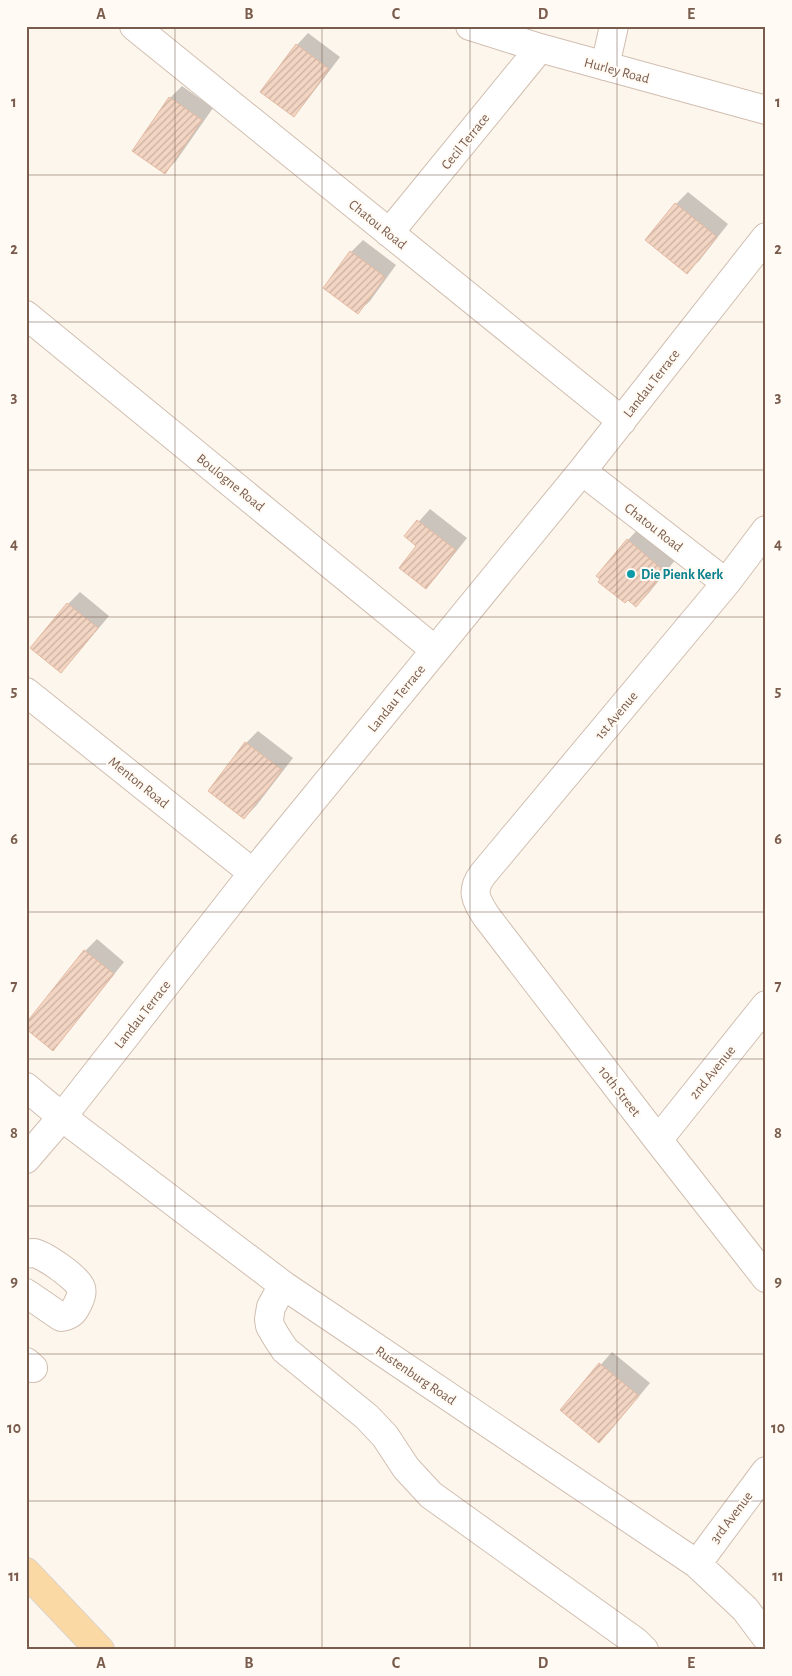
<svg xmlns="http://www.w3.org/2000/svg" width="792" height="1676" font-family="'Alegreya Sans',sans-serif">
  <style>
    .shadow { fill: #0003 }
    .building { fill: url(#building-hatch); stroke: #e6bba3 }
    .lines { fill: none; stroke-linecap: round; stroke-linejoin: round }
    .minor-casing { stroke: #d1beb0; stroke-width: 30 }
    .major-casing { stroke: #dad1cd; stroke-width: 30 }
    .minor { stroke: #fff; stroke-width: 28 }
    .major { stroke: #fbd9a5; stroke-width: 28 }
    .grid { fill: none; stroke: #7a5c4d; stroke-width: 1; stroke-opacity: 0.55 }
    .culture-dot { fill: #0f9aa8; stroke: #fffaf3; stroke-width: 2 }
    .labels { text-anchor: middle; stroke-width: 4; stroke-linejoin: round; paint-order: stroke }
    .street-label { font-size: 14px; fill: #7a5c4d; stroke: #fffaf3 }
    .culture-label { font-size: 14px; font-weight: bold; fill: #0d838f; stroke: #fffaf3; text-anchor: start }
    .neatline { fill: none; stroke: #7a5c4d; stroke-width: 2 }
    .grid-label { font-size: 16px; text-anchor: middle; font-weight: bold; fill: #7a5c4d }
  </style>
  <defs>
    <pattern id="building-hatch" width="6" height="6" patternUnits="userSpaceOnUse" patternTransform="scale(1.25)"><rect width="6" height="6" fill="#f3d5c3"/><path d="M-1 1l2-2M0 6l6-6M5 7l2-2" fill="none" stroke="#cab0a1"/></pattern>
  </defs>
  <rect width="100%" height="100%" fill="#fdf6ec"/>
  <path class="shadow" d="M 308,33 L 340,57 L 305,103 L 294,115 L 297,45 Z
    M 182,86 L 213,108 L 176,161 L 165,172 L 133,150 L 170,98 Z
    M 688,192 L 728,224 L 699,261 L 687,272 L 676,204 Z
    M 363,240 L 396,265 L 370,301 L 358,312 L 325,287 L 351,252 Z
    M 430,509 L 467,538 L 437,576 L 426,588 L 418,546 L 406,536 Z
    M 639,528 L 676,559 L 648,594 L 636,606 L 602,579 L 628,540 Z
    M 80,592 L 109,616 L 72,660 L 61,672 L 68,604 Z
    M 258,731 L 293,758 L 256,806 L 244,818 L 209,791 L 246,743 Z
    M 97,939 L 124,962 L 64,1037 L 53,1049 L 85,951 Z
    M 612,1352 L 650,1383 L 611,1430 L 599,1442 L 561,1410 Z"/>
  <path class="building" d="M 296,44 L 329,69 L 294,117 L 260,92 Z
    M 169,97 L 202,120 L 165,174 L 132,151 Z
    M 675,203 L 717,237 L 687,274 L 645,240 Z
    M 350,251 L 385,277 L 358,314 L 323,288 Z
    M 417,520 L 456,550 L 426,589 L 399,568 L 416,546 L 404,536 Z
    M 627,539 L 665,572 L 636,607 L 628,600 L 625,603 L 598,582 L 600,579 L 596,576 Z
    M 67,603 L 98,628 L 61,673 L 30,648 Z
    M 245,742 L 282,770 L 244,819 L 208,791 Z
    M 84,950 L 114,974 L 53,1051 L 26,1029 L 26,1023 Z
    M 599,1363 L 639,1396 L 599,1443 L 560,1410 Z"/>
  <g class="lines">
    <defs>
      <path id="minor" d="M 134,26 L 622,421
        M 470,26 L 540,48 L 766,110
        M 605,66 L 614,26
        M 389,233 L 540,48
        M 26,315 L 435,650
        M 582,471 L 726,583
        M 766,530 L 726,583 L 483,874 C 470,891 476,900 486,916 L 658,1140 L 766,1278
        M 26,692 L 253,873
        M 26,1087 L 62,1117 L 283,1285 L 697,1564 L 745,1609 L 766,1637
        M 658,1140 L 766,1005
        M 26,1159 L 62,1117 L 253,873 L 582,471 L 766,237
        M 26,1254 C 30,1253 30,1253 34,1253 C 44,1255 78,1278 81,1288 C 83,1294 79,1301 76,1307 C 73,1313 68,1316 61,1317 L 26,1293
        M 283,1285 L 271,1307 L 269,1319 L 270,1326 L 277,1338 L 285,1350 L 367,1417 L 385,1436 L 406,1468 L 431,1495 L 636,1642 L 644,1650
        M 26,1362 L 33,1368
        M 697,1564 L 766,1471"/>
      <path id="major" d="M 26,1572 L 100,1650"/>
    </defs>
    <use href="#minor" class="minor-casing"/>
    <use href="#major" class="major-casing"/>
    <use href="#minor" class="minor"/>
    <use href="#major" class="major"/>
  </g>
  <path class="grid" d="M 175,26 L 175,1650M 322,26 L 322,1650M 470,26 L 470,1650M 617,26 L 617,1650M 26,175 L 766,175M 26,322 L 766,322M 26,470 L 766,470M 26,617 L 766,617M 26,764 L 766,764M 26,912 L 766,912M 26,1059 L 766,1059M 26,1206 L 766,1206M 26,1354 L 766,1354M 26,1501 L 766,1501"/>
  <circle class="culture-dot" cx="631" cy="574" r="5"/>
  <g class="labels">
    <g class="street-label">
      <text transform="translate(617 70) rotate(15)" y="5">Hurley Road</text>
      <text transform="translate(465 141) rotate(-51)" y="5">Cecil Terrace</text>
      <text transform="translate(378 224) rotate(39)" y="5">Chatou Road</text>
      <text transform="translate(651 383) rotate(-52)" y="5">Landau Terrace</text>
      <text transform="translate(231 482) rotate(39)" y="5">Boulogne Road</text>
      <text transform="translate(654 527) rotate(38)" y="5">Chatou Road</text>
      <text transform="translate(396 698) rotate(-51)" y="5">Landau Terrace</text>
      <text transform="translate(616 715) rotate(-50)" y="5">1st Avenue</text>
      <text transform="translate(139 782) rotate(39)" y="5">Menton Road</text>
      <text transform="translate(142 1014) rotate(-52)" y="5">Landau Terrace</text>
      <text transform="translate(712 1072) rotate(-51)" y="5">2nd Avenue</text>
      <text transform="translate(620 1091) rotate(52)" y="5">10th Street</text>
      <text transform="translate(416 1375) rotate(34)" y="5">Rustenburg Road</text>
      <text transform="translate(731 1517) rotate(-53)" y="5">3rd Avenue</text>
    </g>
    <g class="culture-label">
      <text x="641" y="579">Die Pienk Kerk</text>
    </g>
  </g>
  <rect width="792" height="1676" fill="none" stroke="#fffaf3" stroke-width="55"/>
  <rect x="28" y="28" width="736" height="1620" class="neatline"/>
  <g class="grid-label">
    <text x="101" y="19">A</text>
    <text x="249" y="19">B</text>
    <text x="396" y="19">C</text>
    <text x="543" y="19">D</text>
    <text x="691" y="19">E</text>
    <text x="14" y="107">1</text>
    <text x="778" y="107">1</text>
    <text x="14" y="254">2</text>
    <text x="778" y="254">2</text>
    <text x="14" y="402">3</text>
    <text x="778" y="402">3</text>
    <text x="14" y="549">4</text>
    <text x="778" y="549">4</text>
    <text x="14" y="696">5</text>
    <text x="778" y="696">5</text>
    <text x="14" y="844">6</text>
    <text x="778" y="844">6</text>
    <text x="14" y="991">7</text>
    <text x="778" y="991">7</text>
    <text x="14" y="1138">8</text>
    <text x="778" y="1138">8</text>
    <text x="14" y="1286">9</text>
    <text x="778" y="1286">9</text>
    <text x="14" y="1433">10</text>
    <text x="778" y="1433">10</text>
    <text x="14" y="1581">11</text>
    <text x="778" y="1581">11</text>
    <text x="101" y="1668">A</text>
    <text x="249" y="1668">B</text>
    <text x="396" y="1668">C</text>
    <text x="543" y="1668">D</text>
    <text x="691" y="1668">E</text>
  </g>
</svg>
